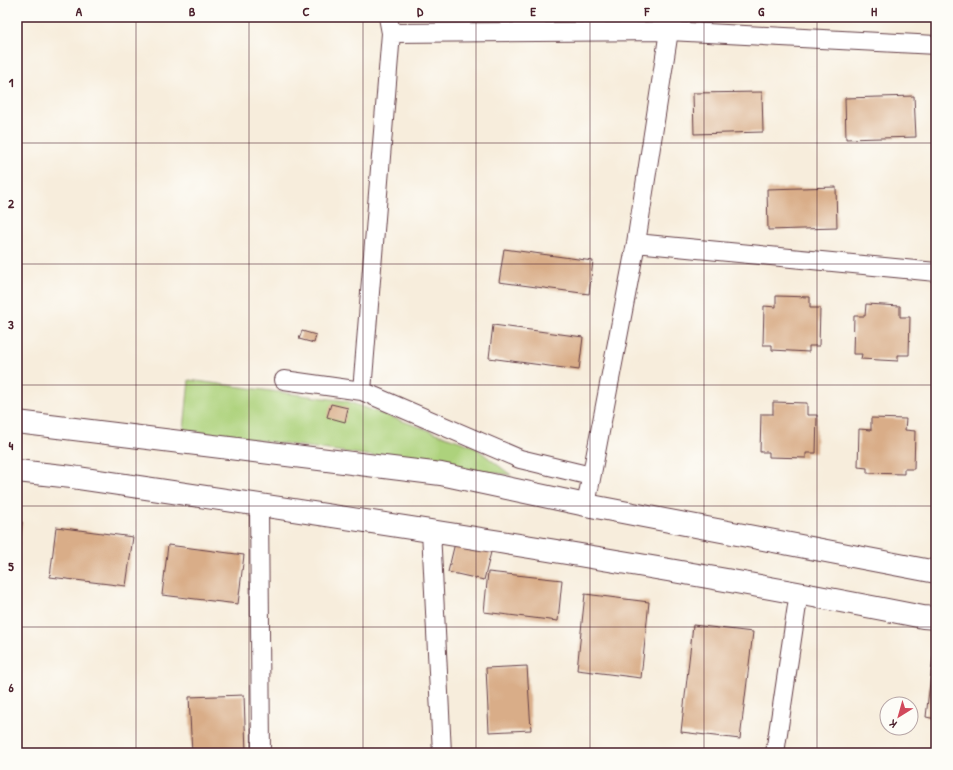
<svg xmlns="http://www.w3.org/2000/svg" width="953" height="770" font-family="'Patrick Hand',sans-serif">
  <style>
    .green { fill: #add27c; stroke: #7c7854 }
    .building { fill: #d9ad88 }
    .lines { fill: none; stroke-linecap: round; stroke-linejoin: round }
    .minor-casing { stroke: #643e46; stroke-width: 20 }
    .secondary-casing { stroke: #643e46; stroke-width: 24 }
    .minor { stroke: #fff; stroke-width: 18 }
    .secondary { stroke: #fff; stroke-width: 22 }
    .grid { fill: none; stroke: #4a1f2b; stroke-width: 1; stroke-opacity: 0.55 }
    .neatline { fill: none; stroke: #4a1f2b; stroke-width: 1.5 }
    .grid-label { font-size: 13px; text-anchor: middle; font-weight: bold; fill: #4a1f2b }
  </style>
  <rect width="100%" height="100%" fill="#fdfcf7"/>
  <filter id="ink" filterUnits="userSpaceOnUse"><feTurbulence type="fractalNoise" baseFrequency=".025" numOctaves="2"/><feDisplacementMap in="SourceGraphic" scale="8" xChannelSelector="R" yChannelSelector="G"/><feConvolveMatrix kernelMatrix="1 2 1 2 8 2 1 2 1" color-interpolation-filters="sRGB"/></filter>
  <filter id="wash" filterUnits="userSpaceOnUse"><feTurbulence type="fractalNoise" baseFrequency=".012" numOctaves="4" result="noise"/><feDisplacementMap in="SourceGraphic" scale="16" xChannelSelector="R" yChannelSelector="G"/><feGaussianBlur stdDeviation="0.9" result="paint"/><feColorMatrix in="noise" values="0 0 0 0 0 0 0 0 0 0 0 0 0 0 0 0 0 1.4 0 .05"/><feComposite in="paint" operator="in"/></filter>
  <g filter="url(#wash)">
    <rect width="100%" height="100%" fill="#f7eddc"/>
    <path class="green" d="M 189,380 L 346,401 L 473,446 L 511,475 L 184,430 Z"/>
    <g id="blocks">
      <path class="building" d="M 762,92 L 763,132 L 694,134 L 693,93 Z
        M 914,96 L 916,137 L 846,139 L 845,98 Z
        M 836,187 L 837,228 L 768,230 L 767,189 Z
        M 504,249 L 593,261 L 589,294 L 499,282 Z
        M 776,296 L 810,297 L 810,308 L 820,308 L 819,346 L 809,346 L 809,352 L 772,350 L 772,345 L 763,345 L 764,306 L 776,307 Z
        M 866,304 L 900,306 L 900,317 L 910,317 L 909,355 L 898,355 L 898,361 L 861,359 L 862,354 L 853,354 L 854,316 L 865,316 Z
        M 493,325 L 583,337 L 579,370 L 489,358 Z
        M 302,331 L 316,335 L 314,343 L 299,339 Z
        M 773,402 L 807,403 L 807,415 L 817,415 L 816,453 L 806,453 L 806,458 L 769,457 L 769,452 L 760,452 L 761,414 L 773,414 Z
        M 331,404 L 348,408 L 345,422 L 327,417 Z
        M 871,418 L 906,419 L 905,430 L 915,431 L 914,469 L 904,469 L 904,474 L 867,473 L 867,468 L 858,467 L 859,429 L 871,430 Z
        M 17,521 L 22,522 L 18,552 L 17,552 Z
        M 56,527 L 133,537 L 126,586 L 50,577 Z
        M 455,543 L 491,552 L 484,580 L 448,572 Z
        M 168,545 L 244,555 L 238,604 L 162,595 Z
        M 488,572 L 562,580 L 558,621 L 484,612 Z
        M 585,594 L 649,602 L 641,678 L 577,670 Z
        M 693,625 L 753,632 L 740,739 L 681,732 Z
        M 933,656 L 936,656 L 936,719 L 926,717 Z
        M 527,666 L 531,730 L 489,732 L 486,668 Z
        M 244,695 L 246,753 L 192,753 L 189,697 Z"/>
    </g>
  </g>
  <g filter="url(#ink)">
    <use href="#blocks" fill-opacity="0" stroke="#643e46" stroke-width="1"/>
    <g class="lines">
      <defs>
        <path id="minor" d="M 671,17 L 669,31 L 936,45
          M 391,33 L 669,31 L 636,243 L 586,505
          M 636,243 L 936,272
          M 284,380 L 362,391 L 520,459 L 591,476
          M 362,391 L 391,33 L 388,17
          M 259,505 L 261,753
          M 431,531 L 442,753
          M 775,753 L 799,592"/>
        <path id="secondary" d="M 17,422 L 441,474 L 586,505 L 936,572
          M 17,471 L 72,477 C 356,519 641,561 923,617 L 936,618"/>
      </defs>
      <use href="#minor" class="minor-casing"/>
      <use href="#secondary" class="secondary-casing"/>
      <use href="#minor" class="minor"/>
      <use href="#secondary" class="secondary"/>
    </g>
  </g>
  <path class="grid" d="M 136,17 L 136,753M 249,17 L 249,753M 363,17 L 363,753M 476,17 L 476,753M 590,17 L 590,753M 704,17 L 704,753M 817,17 L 817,753M 17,143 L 936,143M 17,264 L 936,264M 17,385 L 936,385M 17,506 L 936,506M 17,627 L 936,627"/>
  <rect width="953" height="770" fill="none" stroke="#fdfcf7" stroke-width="44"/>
  <g transform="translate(899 716) rotate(217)"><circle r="19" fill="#fdfcf7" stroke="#b5a4a5"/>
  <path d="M0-3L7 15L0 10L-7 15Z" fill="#d1495b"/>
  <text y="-6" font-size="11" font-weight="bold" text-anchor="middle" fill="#4a1f2b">K</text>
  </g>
  <rect x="22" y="22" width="909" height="726" class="neatline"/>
  <g class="grid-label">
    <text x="79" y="16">A</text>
    <text x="192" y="16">B</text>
    <text x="306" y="16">C</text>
    <text x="420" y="16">D</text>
    <text x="533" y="16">E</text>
    <text x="647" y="16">F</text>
    <text x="761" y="16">G</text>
    <text x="874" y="16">H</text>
    <text x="11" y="87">1</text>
    <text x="11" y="208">2</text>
    <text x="11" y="329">3</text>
    <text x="11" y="450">4</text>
    <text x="11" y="571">5</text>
    <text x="11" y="692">6</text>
  </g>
</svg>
